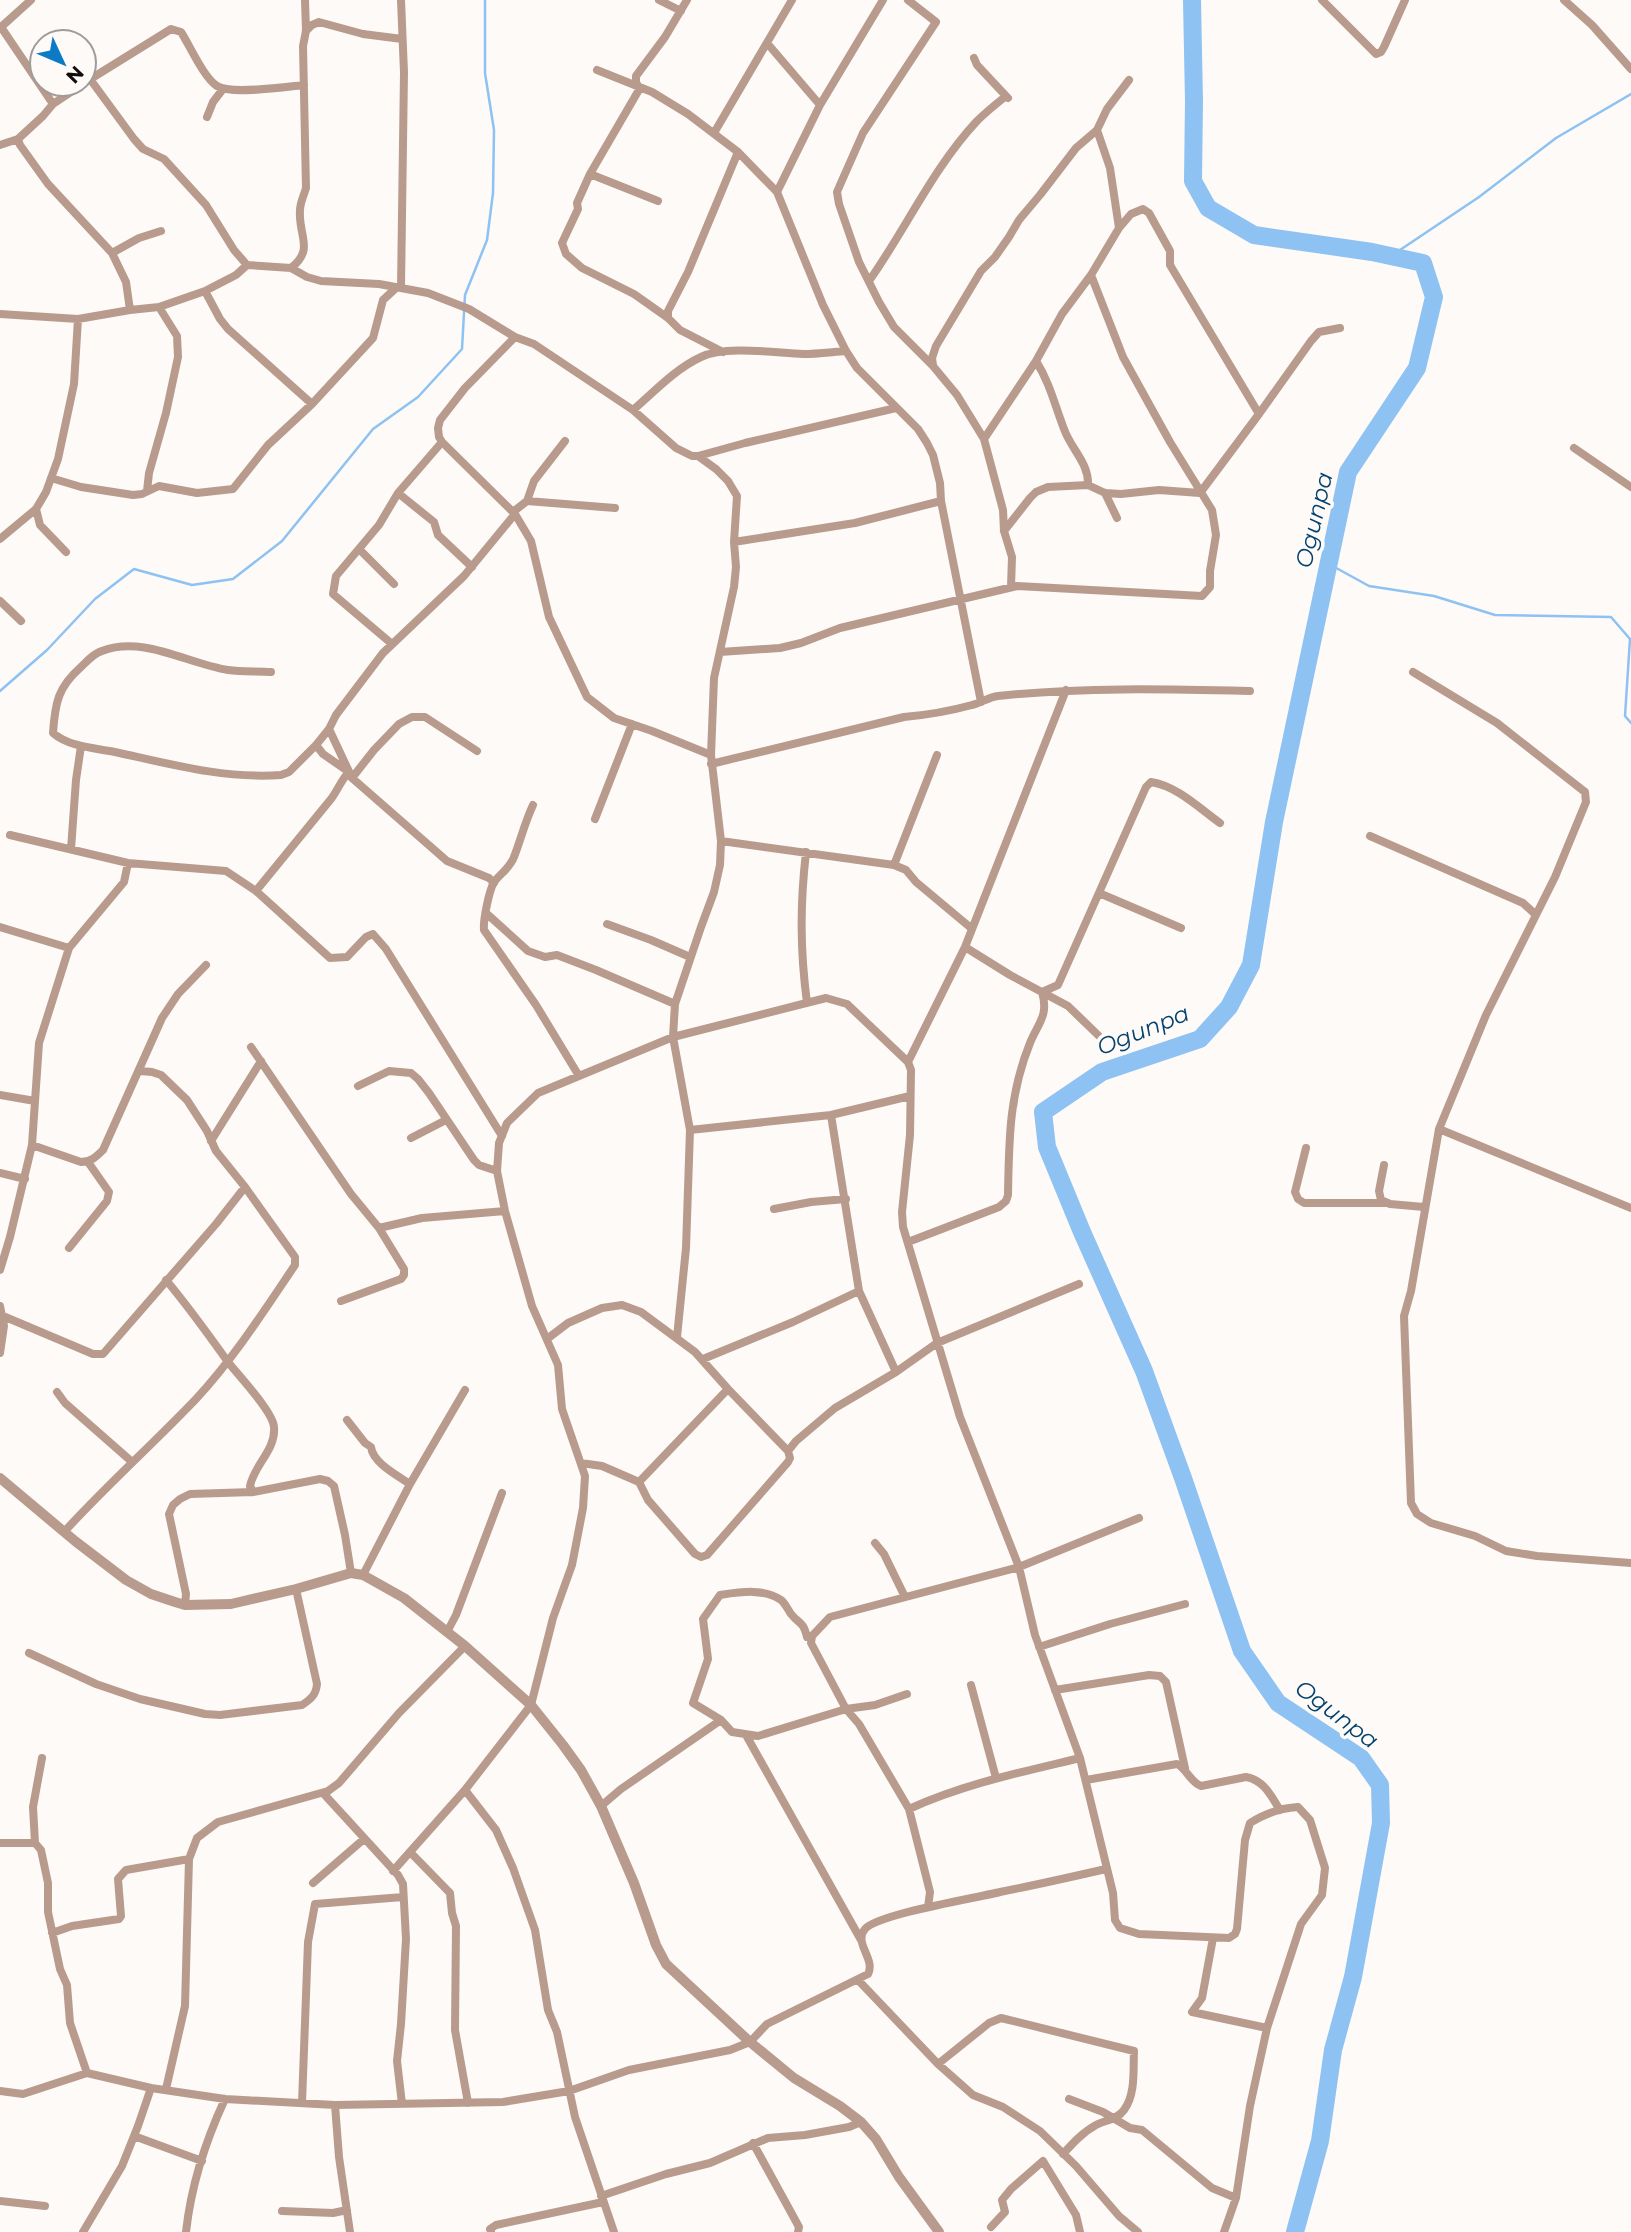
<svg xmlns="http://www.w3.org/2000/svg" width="1631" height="2232" font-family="Montserrat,sans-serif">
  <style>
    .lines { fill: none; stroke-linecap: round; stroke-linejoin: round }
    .stream { stroke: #8dc2f2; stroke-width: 2.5 }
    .river { stroke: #8dc2f2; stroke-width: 18 }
    .minor { stroke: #b89b8d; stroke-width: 8 }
    .tertiary { stroke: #b89b8d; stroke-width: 10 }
    .labels { text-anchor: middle; stroke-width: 7; stroke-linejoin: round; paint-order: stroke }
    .water-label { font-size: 23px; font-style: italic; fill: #04436f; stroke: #fefaf8 }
  </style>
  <rect width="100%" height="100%" fill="#fefaf8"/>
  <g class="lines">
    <path class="stream" d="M 1391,256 L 1479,197 L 1556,138 L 1631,94
      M 1329,564 L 1369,586 L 1434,596 L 1495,615 L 1611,617 L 1630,639 L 1625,716 L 1631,723
      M 0,691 L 47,650 L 95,599 L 134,569 L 192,585 L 233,579 L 282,541 L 373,429 L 418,397 L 462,349 L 465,295 L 487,240 L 493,193 L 494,130 L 485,73 L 485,0"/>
    <path class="river" d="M 1192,0 L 1194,101 L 1193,181 L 1208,208 L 1254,235 L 1372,252 L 1423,263 L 1434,297 L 1417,368 L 1348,472 L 1274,822 L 1251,965 L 1229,1007 L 1200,1039 L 1102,1072 L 1043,1112 L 1047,1147 L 1082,1232 L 1144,1371 L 1183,1478 L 1242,1651 L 1278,1703 L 1361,1758 L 1380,1785 L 1381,1823 L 1353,1977 L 1333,2050 L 1320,2141 L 1295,2232"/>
    <path class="minor" d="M 659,0 L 681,11
      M 687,0 L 665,37 L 636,76 L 636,83 L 640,88 L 590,174 L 577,203 L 578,209 L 562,243 L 566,254 L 582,268 L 634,294 L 668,318 L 680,330 L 723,352
      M 908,0 L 936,22 L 863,133 L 840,185 L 837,192 L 839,204 L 859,262 L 879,302 L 894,327 L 933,366 L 957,395 L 984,439 L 1003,510 L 1004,531 L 1012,557 L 1011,587
      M 1322,0 L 1376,54 L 1381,52 L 1384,47 L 1405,0
      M 1564,0 L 1592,25 L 1631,69
      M 1,27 L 53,104
      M 0,28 L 31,0
      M 306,31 L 312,25 L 319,22 L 363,34 L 402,39
      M 767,43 L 820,105
      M 974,58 L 977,65 L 1006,96
      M 597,70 L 652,92 L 688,114 L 738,152 L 777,192 L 823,305 L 846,351 L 857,368 L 918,429 L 927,443 L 933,455 L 940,483 L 941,501 L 981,702
      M 90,79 L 134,139 L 143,149 L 164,159 L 206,205 L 234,250 L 247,265 L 291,268 L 307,277 L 321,281 L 379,284 L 428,293 L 469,309 L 515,337 L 534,344 L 633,410 L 676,448 L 692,456 L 698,456 L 716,469 L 728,481 L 737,496 L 734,542 L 736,567 L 734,587 L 714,678 L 711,755 L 721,841 L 720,865 L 714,892 L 701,927 L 675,1004 L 673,1037 L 690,1130 L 686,1248 L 677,1337
      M 84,83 L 171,29 L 181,32 C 190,46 204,78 217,86 C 231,95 285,87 304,85
      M 207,117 L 213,102 L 223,89
      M 714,133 L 792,0
      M 18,139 L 20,145 L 48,184 L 112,253 L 126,282 L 130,310
      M 0,145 L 18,139 L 43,116 L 53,104 L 83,84
      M 590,174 L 658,201
      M 777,192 L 820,105 L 883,0
      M 1119,228 L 1131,214 L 1143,209 L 1149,213 L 1170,251 L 1170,265 L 1259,414
      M 112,253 L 139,238 L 161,231
      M 291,268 C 315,249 298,236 300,210 C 300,203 304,195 306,188 L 303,46 L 306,31 L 305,0
      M 869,281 C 906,229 933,168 977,121 C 986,112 996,104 1006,96 L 1008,98
      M 401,288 L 404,72 L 401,0
      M 205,291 L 220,319 L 228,329 L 312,404
      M 0,314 L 78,319 L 130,310 L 159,307 L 205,291 L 236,275 L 247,265
      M 668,318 L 668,311 L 688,272 L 738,152
      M 1036,361 C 1050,383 1055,406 1064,429 C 1071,449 1089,463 1088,485
      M 933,365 L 932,358 L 936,346 L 981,271 L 995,257 L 1009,237 L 1019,220 L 1040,195 L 1076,148 L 1097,130 L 1107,109 L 1129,80
      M 633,410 C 654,392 675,369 701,357 C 726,345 775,353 803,354 C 817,354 832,352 846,351
      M 984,439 L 1036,361 L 1062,314 L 1091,275 L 1119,228 L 1110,168 L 1097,130
      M 442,442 L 515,514 L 531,541 L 549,617 L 587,697 L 614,718 L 652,731 L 711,755
      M 1574,448 L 1631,487
      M 698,456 L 745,443 L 896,408
      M 51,478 L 81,487 L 133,495 L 142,494 L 159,486 L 197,493 L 233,489 L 268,445 L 312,404 L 373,338 L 383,300 L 396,288
      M 147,491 L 149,473 L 166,413 L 178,357 L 177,336 L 159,307
      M 398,493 L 434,522 L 438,535 L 472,567
      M 1105,493 L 1117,518
      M 1200,493 L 1259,414 L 1311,341 L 1319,332 L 1340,328
      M 527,501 L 615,508
      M 36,509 L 40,525 L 66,552
      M 513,512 L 527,501 L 534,481 L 565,441
      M 1004,531 L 1030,498 L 1036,492 L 1048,487 L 1088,485 L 1105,493 L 1121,494 L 1159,490 L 1200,493
      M 0,539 L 36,509 L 46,492 L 58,459 L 74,384 L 78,319
      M 734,542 L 855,523 L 941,501
      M 360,550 L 394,584
      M 0,601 L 21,621
      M 392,644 L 333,594 L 336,576 L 379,525 L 398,493 L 442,442 L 439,437 L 438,428 L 440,420 L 465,388 L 515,337
      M 720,652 L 780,648 L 801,643 L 840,628 L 1017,586 L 1202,596 L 1210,587 L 1210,571 L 1216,535 L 1212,510 L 1170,442 L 1123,357 L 1091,275
      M 271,672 C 257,671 242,672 228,670 C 188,664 143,635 102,651 C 94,653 87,661 81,667 C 58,687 55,703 53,733 C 69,747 95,748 115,752 C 170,764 224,779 281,775 L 289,772 L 316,745 L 323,754 L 349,772
      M 1413,672 L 1497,723 L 1585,792 L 1586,802 L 1555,877 L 1536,915
      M 316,745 L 329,729
      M 711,764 L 904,717 C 927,715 950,711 972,705 C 981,703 989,697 998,696 C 1082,687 1165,689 1250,691
      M 352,778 L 374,750 L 399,724 L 412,717 L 425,717 L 477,751
      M 533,805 C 525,822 521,839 514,857 C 510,868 501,873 494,882 C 489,891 483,920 484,930 L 536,1005 L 579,1076
      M 595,819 L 632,724
      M 10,835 L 128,863 L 226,871 L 256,891 L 330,958 L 347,957 L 366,937 L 373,934 L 386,949 L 502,1136
      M 1370,836 L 1523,903 L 1536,915 L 1486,1015 L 1439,1129 L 1411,1291 L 1404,1316 L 1411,1503 L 1417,1514 L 1431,1523 L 1475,1536 L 1506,1551 L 1537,1556 L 1631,1563
      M 721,841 L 894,865 L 906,870 L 916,882 L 971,928
      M 71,849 L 76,780 L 81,746
      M 806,852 C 800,905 800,949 807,1003
      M 894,865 L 937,755
      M 494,883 L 489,878 L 447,861 L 352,778 L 329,729 L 336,715 L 383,653 L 464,576 L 515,514
      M 256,891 L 331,799 C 338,790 341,780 349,772
      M 1099,893 L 1181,928
      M 486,913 L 528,951 L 545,957 L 557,955 L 596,970 L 675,1004
      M 607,924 L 651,940 L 690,957
      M 0,927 L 69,948
      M 965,947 L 1010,975 L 1068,1006 L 1100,1037
      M 251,1047 L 351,1194 L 379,1228 L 404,1269 L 404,1275 L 401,1279 L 341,1301
      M 908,1062 L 965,947 L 1066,690
      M 358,1086 L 389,1071 L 411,1073 L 418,1079 L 429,1093 L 474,1160 L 479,1165 L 497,1171
      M 0,1095 L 35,1101
      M 831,1115 L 859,1291 L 896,1372
      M 1439,1129 L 1631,1208
      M 690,1130 L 831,1115 L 910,1096
      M 411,1138 L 446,1120
      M 211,1141 L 261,1061
      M 32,1145 L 81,1162 C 91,1162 96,1157 103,1150 L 162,1018 L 178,994 L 206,965
      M 1306,1148 L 1295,1192 L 1298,1199 L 1304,1203 L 1385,1203
      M 1384,1165 L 1379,1191 L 1381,1200 L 1390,1204 L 1424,1207
      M 0,1173 L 25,1179
      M 774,1209 L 811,1202 L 846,1199
      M 379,1228 L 422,1218 L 505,1211
      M 908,1242 L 999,1207 L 1006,1201 L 1008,1195 C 1009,1140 1009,1095 1030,1043 C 1038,1023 1049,1016 1042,992 L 1058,985 L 1146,787 L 1151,782 C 1177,786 1199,808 1220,823
      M 69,1248 L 107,1201 L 109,1192 L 88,1162
      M 0,1270 L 10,1237 L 32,1145 L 39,1043 L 69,948 L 124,882 L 128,863
      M 166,1280 C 188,1306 208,1334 228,1362 C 239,1376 273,1412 274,1427 C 276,1450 254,1465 250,1486 L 253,1492
      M 0,1306 L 4,1326 L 0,1353
      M 3,1316 L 93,1354 L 103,1354 L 216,1224 L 245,1187
      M 547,1339 L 568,1323 L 602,1308 L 622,1305 L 641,1312 L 695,1352 L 728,1389 L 788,1451
      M 703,1359 L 793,1322 L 859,1291
      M 57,1392 L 65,1403 L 131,1461
      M 347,1420 L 365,1443 L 371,1447 C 373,1463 397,1475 410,1484
      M 581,1463 L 602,1466 L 639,1482 L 648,1500 L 695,1554 L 701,1557 L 707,1555 L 788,1462 L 790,1458 L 788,1451 L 796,1441 L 835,1408 L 896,1372 L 937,1343 L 1079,1284
      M 639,1482 L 728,1389
      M 64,1532 C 106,1486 153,1444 196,1399 C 234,1358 264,1311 295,1265 L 295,1257 L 245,1187 L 216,1151 L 207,1131 L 187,1100 L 161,1075 L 152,1072 L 140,1071
      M 875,1543 L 884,1554 L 905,1597
      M 363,1575 L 410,1484 L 465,1390
      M 185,1605 L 186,1594 L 169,1514 L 173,1505 L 180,1499 L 190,1494 L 253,1492 L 320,1479 L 328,1481 L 334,1486 L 345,1535 L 351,1573
      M 447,1632 L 456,1615 L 502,1493
      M 812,1636 L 807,1637 C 803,1621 800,1625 791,1614 C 788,1610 785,1603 781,1600 C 764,1588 740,1592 720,1595 L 703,1619 L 708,1659 L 693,1703 L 721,1720 L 732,1732 L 758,1736 L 846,1709 L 875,1705 L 907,1694
      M 1039,1647 L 1110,1624 L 1185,1604
      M 29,1653 L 96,1684 L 140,1699 L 205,1714 L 220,1715 L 302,1705 C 311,1699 316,1695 317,1684 L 296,1589
      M 971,1685 L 996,1778
      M 1055,1690 L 1149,1675 L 1160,1676 L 1166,1682 L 1185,1768
      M 746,1735 L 861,1940
      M 42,1758 L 33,1807 L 35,1843 L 41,1850 L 48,1883 L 48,1912 L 60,1969 L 67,1985 L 70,2023 L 87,2073
      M 1086,1780 L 1177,1764 C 1187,1769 1190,1782 1201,1786 L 1246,1777 C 1264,1780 1271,1796 1280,1810
      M 465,1790 L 496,1830 L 513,1868 L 535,1930 L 548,2010 L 557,2032 L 575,2117 L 614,2232
      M 323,1793 L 398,1875 L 403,1884 L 406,1939 L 401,2024 L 397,2061 L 402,2104
      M 601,1806 L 621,1789 L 721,1720
      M 909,1809 C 964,1784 1022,1772 1080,1758
      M 0,1843 L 35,1843
      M 410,1852 L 450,1893 L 452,1913 L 456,1926 L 455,2030 L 468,2103
      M 393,1871 L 465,1790 L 531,1705 L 553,1618 L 572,1565 L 583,1508 L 585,1476 L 562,1409 L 558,1365 L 532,1306 L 505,1211 L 497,1171 L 499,1143 L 507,1123 L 538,1093 L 673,1037 L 826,998 L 847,1004 L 908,1062 L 911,1070 L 910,1135 L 902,1212 L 903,1227 L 960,1417 L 1019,1567 L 1035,1635 L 1080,1758 L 1113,1893 L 1115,1920 L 1120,1928 L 1139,1934 L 1229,1938 L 1235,1934 L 1237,1929 L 1245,1840 L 1250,1823 C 1264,1814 1280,1808 1298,1807 L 1310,1820 L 1325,1868 L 1322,1895 L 1301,1924 L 1267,2028 L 1250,2106 L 1236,2198 L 1224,2232
      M 313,1883 L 364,1839
      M 928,1907 L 930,1892 L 909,1809 L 859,1724 L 846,1709 L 811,1643 L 812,1636 L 830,1617 L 1019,1567 L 1139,1518
      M 52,1933 L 72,1926 L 119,1919 L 121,1916 L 118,1879 L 126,1870 L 189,1859
      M 1213,1938 L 1202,1998 L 1192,2012 L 1267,2028
      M 858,1980 L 938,2064 L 973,2095 L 1003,2107 L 1040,2131 L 1076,2166 L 1119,2216 L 1138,2232
      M 938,2064 L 989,2023 L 1001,2018 L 1134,2051 C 1133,2069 1136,2094 1124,2110 C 1118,2119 1106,2120 1096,2125 C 1083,2132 1073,2143 1063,2154
      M 166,2089 L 185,2006 L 189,1859 L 197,1838 L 218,1822 L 328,1791 L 339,1783 L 399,1713 L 465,1646
      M 0,2091 L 23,2094 L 87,2073 L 151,2088 L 225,2099 L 335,2105 L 503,2102 L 569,2091 L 629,2070 L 730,2050 L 750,2042 L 767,2024 L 868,1974 C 876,1959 853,1943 865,1929 C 878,1914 976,1898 1000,1892 C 1036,1885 1071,1877 1106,1869
      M 1069,2099 L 1103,2112 L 1130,2128 L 1142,2130 L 1212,2188 L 1236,2198
      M 302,2103 L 308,1942 L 315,1904 L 403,1897
      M 335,2105 L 339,2157 L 350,2232
      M 134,2136 L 202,2161
      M 753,2143 L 799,2227 L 798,2232
      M 601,2196 L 666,2174 L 710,2163 L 768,2138 L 805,2135 L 849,2127 L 861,2122
      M 0,2201 L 45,2206
      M 282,2211 L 333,2213 L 347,2210
      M 991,2227 L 1005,2212 L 1002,2200 L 1011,2189 L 1043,2161 L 1076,2215 L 1080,2232
      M 83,2232 L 122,2166 L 138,2126 L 151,2088
      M 186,2232 C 191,2186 206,2140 225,2099
      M 491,2232 L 490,2229 L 496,2225 L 603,2202"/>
    <path class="tertiary" d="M 0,1478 L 75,1541 L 126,1580 L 151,1594 L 175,1602 L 185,1605 L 231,1604 L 296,1589 L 351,1573 L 363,1575 L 404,1598 L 465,1646 L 531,1705 L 563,1745 L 581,1770 L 601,1806 L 634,1883 L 656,1945 L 666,1964 L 750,2042 L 794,2078 L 840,2106 L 861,2122 L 876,2139 L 899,2177 L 939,2232"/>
  </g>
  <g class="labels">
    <g class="water-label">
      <text transform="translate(1314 520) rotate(-77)" y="8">Ogunpa</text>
      <text transform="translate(1143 1030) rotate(-22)" y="8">Ogunpa</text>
      <text transform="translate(1337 1714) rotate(37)" y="8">Ogunpa</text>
    </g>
  </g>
  <g transform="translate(63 63) rotate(134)"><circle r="33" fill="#fefaf8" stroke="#9f9c9a" stroke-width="2"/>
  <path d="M0-5L12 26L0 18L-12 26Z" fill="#0d7ac5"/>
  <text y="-10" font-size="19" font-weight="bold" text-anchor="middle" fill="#110e0c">N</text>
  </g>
</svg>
